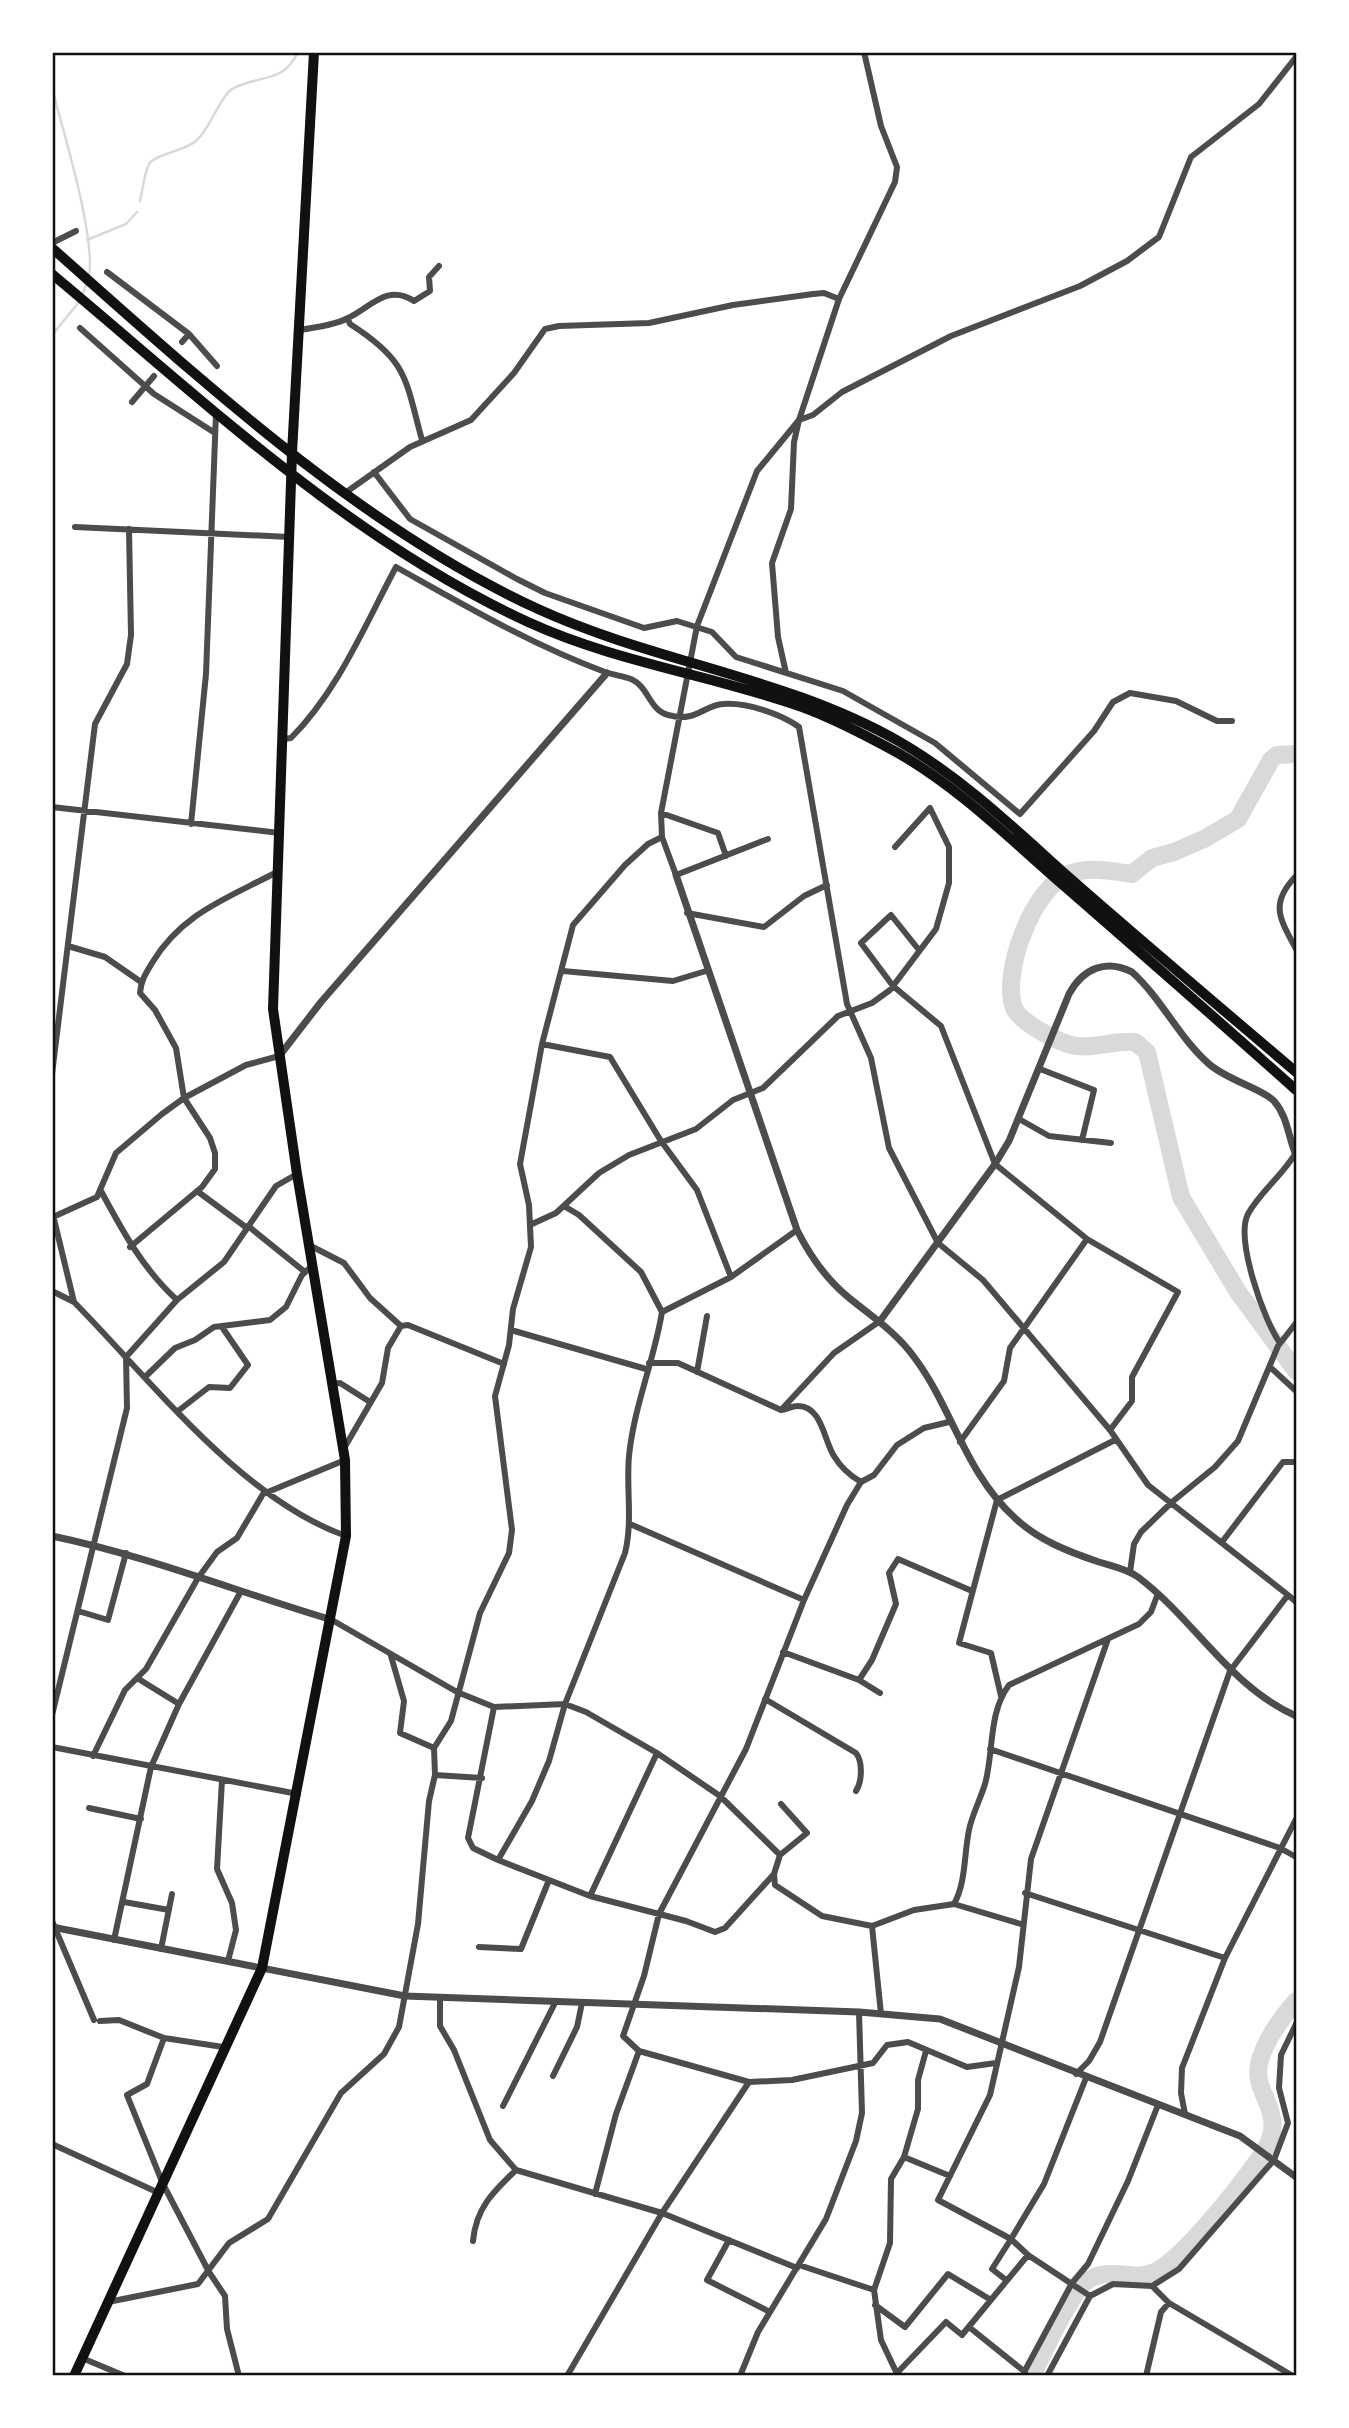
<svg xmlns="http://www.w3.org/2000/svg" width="1349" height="2428" font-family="'Varela Round',sans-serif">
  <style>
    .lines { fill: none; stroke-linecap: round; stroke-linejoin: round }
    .stream { stroke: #d9d9d9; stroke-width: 2.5 }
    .river { stroke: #d9d9d9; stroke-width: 18 }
    .minor { stroke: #4c4c4c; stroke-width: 6 }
    .tertiary { stroke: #4c4c4c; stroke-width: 7 }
    .primary { stroke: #111; stroke-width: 10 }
    .neatline { fill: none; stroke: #111; stroke-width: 2.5 }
  </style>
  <rect width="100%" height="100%" fill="#fff"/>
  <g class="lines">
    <path class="stream" d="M 52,88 C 63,131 96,237 89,276
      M 140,201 C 143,189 144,174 149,164 C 155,154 186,151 197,140 C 211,127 221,94 234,88 C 261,74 283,84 298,52
      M 87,240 L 126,224 L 137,212
      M 82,296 L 87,282
      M 52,335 L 79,302
      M 52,470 L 52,520"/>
    <path class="river" d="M 1296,754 L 1277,755 L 1271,760 L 1238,819 L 1204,839 L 1174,852 L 1152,858 L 1132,874 C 1110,871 1090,866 1069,874 C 1033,887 1001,973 1014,1008 C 1020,1022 1056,1041 1071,1045 C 1092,1050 1114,1040 1135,1042 L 1147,1052 L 1181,1197 L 1238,1292 L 1296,1371
      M 1032,2376 C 1043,2354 1070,2292 1088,2280 C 1110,2266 1134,2282 1155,2272 C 1185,2257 1238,2188 1259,2159 C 1293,2113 1252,2098 1259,2064 C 1264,2042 1282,2017 1296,2001"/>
    <path class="minor" d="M 52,243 L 76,231
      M 107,272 L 189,334 L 217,366
      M 348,319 L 350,324 C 408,361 405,378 422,440
      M 80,328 L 154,394 L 215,433
      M 298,330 C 314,328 335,325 348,318 C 370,308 387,283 414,301 L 430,291 L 429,277 L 439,266
      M 182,342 L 189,334
      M 132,402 L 154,376
      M 374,472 L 410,519 L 517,579 L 545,593 L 644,628 L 677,621 L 712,632 L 736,657 L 843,691 L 935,743 L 1020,814 L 1094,731 L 1113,702 L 1130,693 L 1176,701 L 1217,721 L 1232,721
      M 345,493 L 410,447 L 471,420 L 514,373 L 545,329 L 559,326 L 649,323 L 733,305 L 813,294 L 824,293 L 839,299
      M 75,527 L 289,537
      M 786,673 L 778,637 L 772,563 L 791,509 L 794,442 L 799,420 L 813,415 L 842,392 L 951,336 L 1080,286 L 1127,261 L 1159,237 L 1191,157 L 1259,104 L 1296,57
      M 284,739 L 291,738 C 338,691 365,625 396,567 C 464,605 532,645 605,672 C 614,675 623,676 631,679 C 649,687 649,710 668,715 C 696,723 704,705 723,704 C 746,702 781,714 799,727 L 847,1004 L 871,1058 L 889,1148 L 938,1243 L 983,1280 L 1110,1430 L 1148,1485 L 1288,1595 L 1230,1671 L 1100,2042 L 1089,2061 L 1076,2074
      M 52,807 L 280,833
      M 661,813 L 718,833 L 726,856
      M 191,824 L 206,674 L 216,413
      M 768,839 L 676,875 L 662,837 L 661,813 L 697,626 L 757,471 L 799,420 L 839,299 L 895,182 L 897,167 L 881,126 L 864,52
      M 1296,876 C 1269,904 1280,919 1296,949
      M 687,913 L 764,927 L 804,896 L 827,885
      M 68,946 L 105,957 L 141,982
      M 919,950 L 891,915 L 861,943 L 893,986 L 941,1026 L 995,1164 L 1087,1239 L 1178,1292 L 1132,1377 L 1132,1401 L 1110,1430
      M 563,971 L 673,981 L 706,971
      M 542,1044 L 610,1057 L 661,1141 L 697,1190 L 731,1277
      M 1040,1069 L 1094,1090 L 1082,1140
      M 52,1074 L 95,724 L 127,664 L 131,635 L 129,529
      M 1019,1119 L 1049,1136 L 1111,1143
      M 101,1191 C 123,1232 143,1269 177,1300
      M 197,1191 L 247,1228
      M 564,1206 L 579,1215 L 641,1272 L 662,1312
      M 53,1215 L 74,1302
      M 53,1217 L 97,1197 L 116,1153 L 162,1114 L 184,1098 L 246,1065 L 279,1056
      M 530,1225 L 556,1213 L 599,1173 L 629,1155 L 696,1129 L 733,1100 L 763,1088 L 838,1016 L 872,1003 L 890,990 L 936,929 L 949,883 L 949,847 L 930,808 L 895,847
      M 248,1226 L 305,1272
      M 309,1245 L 344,1263 L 370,1298 L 401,1326 L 408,1325 L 504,1364
      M 130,1247 L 202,1187 L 215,1169 L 215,1153 L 210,1138 L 184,1098 L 176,1048 L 155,1010 L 140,993 C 141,980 146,973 152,963 C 182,913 228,898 277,872
      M 52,1291 L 74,1302 C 151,1380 241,1499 346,1536
      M 511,1330 L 646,1369
      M 1280,1343 C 1264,1321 1235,1239 1248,1214 C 1260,1192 1282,1176 1295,1154
      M 649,1363 L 678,1363 L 781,1410 C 786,1410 792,1406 797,1406 C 822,1405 824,1441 834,1456 C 841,1468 849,1475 861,1482
      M 1270,1367 L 1296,1391
      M 697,1372 L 707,1316
      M 145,1377 L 175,1348 L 195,1340 L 214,1327 L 270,1320 L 286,1307 L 302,1275 L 313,1265
      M 332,1384 L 340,1383 L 370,1402
      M 781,1410 L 834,1353 L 880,1321
      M 178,1411 L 209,1387 L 230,1388 L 248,1365 L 222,1327
      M 949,1422 L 924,1428 L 897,1445 L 874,1475 L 861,1482 L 847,1505 L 804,1600 L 746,1749 L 659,1914 L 644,1976 L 623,2036 L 639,2051 L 749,2082 L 792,2080 L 873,2063 L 887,2045 L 908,2042 L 967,2067 L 996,2063
      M 960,1442 L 1004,1381 L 1010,1348 L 1087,1239
      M 343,1450 L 382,1383 L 388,1348 L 401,1326
      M 630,1524 L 804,1600
      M 1222,1542 L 1283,1462 L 1296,1462
      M 1130,1572 L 1134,1544 L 1141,1532 L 1172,1502 L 1215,1467 L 1238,1441 L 1278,1346 L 1296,1323
      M 1288,1595 L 1296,1602
      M 78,1611 L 108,1620 L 126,1553
      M 332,1620 L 457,1692 L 494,1707 L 565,1704 L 586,1712 L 657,1753 L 720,1796 L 780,1855 L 774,1874 L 775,1885 L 822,1916 L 872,1926 L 914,1910 L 954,1904 C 966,1883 964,1854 969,1830 C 972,1815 980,1800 985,1784 C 994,1752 988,1713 1009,1685 L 1139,1624 L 1151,1612 L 1157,1596
      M 783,1652 L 859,1680 L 880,1693
      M 391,1656 L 404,1701 L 400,1733 L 434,1748
      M 137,1678 L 179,1704
      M 859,1680 L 872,1660 L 896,1604 L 889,1573 L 898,1559 L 972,1591
      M 1001,1696 L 991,1653 L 959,1643 L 997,1500 L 1115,1440
      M 765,1699 L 856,1753 C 863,1762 862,1782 856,1791
      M 494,1707 L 468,1838 L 473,1848 L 498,1860
      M 52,1715 L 127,1408 L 126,1357 L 177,1300 L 224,1262 L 276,1186 L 297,1174
      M 52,1747 L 298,1794
      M 990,1749 L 1280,1848 L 1296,1857
      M 93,1756 L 125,1690 L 146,1669 L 198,1578 L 217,1552 L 237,1538 L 263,1494 L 345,1460
      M 435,1775 L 482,1778
      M 222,1780 L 217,1869 L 232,1903 L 236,1930 L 228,1961
      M 89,1808 L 141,1819
      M 780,1855 L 807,1833 L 781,1804
      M 774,1874 L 725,1928 L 715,1932 L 686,1921 L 590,1896 L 498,1860 L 532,1801 L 549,1761 L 565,1704 L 625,1553 C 633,1521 626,1488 629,1456 C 634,1406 654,1361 662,1312 L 731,1277 L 797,1230
      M 1025,1893 L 1225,1958
      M 590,1896 L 657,1753
      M 124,1902 L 169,1910
      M 954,1904 L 1021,1924
      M 52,1921 L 94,2020
      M 872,1926 L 881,2014
      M 114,1940 L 151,1767 L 179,1704 L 240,1593
      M 479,1947 L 521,1949 L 549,1880
      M 161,1949 L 172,1894
      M 440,1997 L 440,2026 L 454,2050 L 490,2140 L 516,2170
      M 100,2021 L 119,2020 L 164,2038
      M 223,2047 L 164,2038 L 147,2084 L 127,2095 L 163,2184 L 209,2272 L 225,2296 L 227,2329 L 239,2376
      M 553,2076 L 577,2027 L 582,2003
      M 1086,2078 L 1044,2184 L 1011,2239 L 1028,2255 L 1090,2296
      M 503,2106 L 556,2001
      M 1185,2114 L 1181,2093 L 1182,2068 L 1225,1958 L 1296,1819
      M 52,2144 L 159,2193
      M 904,2157 L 950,2176
      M 595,2194 L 616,2114 L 639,2051
      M 729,2240 L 707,2280 L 770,2312
      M 473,2241 C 476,2208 493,2192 516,2170 L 662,2213 L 797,2268
      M 799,2265 L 874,2290 L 881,2340 L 898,2376
      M 1006,2280 L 992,2269 L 1011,2239 L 938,2200 L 990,2095 L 1019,1967 L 1031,1859 L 1108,1639
      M 1152,2286 L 1169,2303
      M 874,2290 L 890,2243 L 891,2179 L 904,2157 L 918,2109 L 918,2080 L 926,2051
      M 108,2302 L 198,2284 L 229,2243 L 268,2219 L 341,2093 L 384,2054 L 399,2027 L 418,1924 L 429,1801 L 435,1775 L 434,1748 L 451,1721 L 480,1613 L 509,1553 L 512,1530 L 495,1396 L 509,1345 L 513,1309 L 531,1247 L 529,1205 L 520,1164 L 542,1044 L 573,925 L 625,865 L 648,844 L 662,837
      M 875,2305 L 905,2327 L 948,2274 L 991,2300
      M 969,2327 L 1025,2372
      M 82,2358 L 125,2376
      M 897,2373 L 946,2322 L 962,2335 L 1028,2255
      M 567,2376 L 662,2213 L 749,2082
      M 740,2376 L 758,2332 L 826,2219 L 856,2141 L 862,2113 L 859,2012
      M 1022,2376 L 1072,2283 L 1088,2264 L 1128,2181 L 1158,2105
      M 1047,2376 L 1090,2296 L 1113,2284 L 1152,2286 L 1179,2269 L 1274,2160 L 1288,2123 L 1279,2088 L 1281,2055 L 1296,2024
      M 1146,2376 L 1161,2312 L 1169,2303 L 1293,2376"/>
    <path class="tertiary" d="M 676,875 L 797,1230 C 810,1256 825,1278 848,1297 C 871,1316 896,1332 914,1357 C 952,1407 965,1473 1015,1518 C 1038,1540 1069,1552 1099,1562 C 1112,1566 1127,1569 1138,1577 C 1195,1620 1229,1686 1296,1716
      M 280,1055 L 321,1002 L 607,673
      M 880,1321 L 995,1164 L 1009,1141 L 1069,994 C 1083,968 1106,959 1132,972 C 1162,999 1179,1038 1209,1064 C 1227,1080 1263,1089 1274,1101 C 1288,1117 1288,1137 1296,1155
      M 52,1536 C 148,1556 238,1592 332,1620
      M 52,1927 L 405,1996 L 859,2012 L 940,2019 L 1240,2136 L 1296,2177"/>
    <path class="primary" d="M 52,248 C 199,378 359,527 538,609 C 656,663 787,677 900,742 C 964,779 1017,831 1072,880 C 1146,945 1221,1008 1296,1072
      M 52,274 C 202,399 349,540 528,622 C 615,662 712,675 802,707 C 835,719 867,736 898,753 C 959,788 1010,839 1063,885 C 1141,953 1219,1021 1296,1090
      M 74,2376 L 262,1968 L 346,1536 L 345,1460 L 297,1174 L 273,1009 L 292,453 L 314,52"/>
  </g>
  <rect width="1349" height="2428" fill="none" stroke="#ffffff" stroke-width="108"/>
  <rect x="54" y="54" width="1241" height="2320" class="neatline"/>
</svg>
